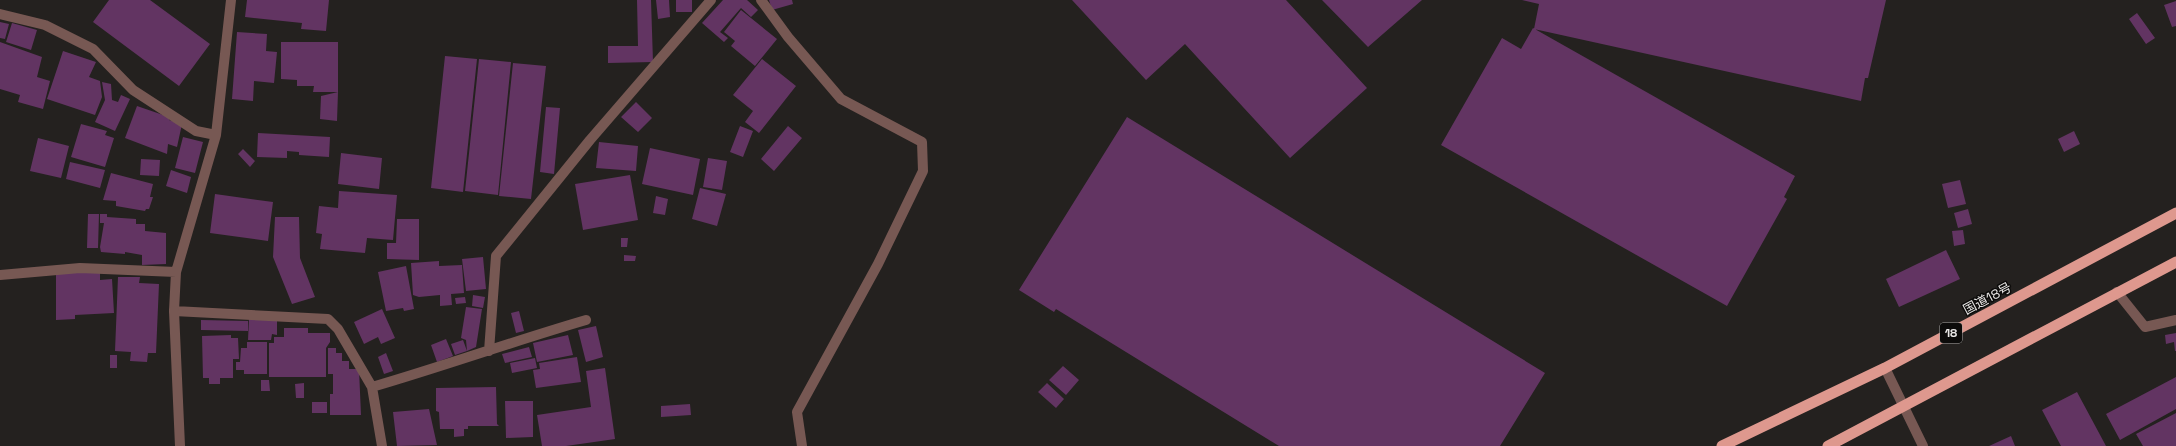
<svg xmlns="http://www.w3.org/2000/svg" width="2176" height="446" font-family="'Space Grotesk','Noto Sans JP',sans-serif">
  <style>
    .building { fill: #623462 }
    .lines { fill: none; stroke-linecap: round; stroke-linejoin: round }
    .minor { stroke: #775853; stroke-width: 10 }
    .tertiary { stroke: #775853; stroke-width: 10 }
    .trunk { stroke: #de988e; stroke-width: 11 }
    .labels { text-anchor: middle; stroke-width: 3; stroke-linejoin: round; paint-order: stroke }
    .shield { fill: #0c0b0a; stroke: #a7a6a5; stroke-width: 1 }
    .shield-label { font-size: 12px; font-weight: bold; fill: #eae8e7 }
    .street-label { font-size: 13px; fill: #eae8e7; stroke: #0c0b0a }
  </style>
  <rect width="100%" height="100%" fill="#24211f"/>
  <path class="building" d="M 109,0 L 150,0 L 210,44 L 179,86 L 93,22 Z
    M 247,0 L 329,0 L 326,31 L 301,29 L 302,23 L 245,17 Z
    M 637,0 L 651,0 L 653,62 L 608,63 L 608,46 L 638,46 Z
    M 656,0 L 669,0 L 670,17 L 658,19 Z
    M 676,0 L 692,0 L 692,12 L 676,12 Z
    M 723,0 L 747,0 L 758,10 L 751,17 L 741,8 L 720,32 L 728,38 L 724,42 L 702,23 Z
    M 769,0 L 792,0 L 793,4 L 772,10 Z
    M 1072,0 L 1286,0 L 1367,88 L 1290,158 L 1185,44 L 1146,80 Z
    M 1322,0 L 1422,0 L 1368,47 Z
    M 1522,0 L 1886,0 L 1868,78 L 1865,78 L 1861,101 L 1534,29 L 1539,4 Z
    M 2176,1 L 2176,26 L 2172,27 L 2164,5 Z
    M 741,10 L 777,39 L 755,66 L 731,46 L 735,41 L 724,32 Z
    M 2137,13 L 2155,38 L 2146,44 L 2129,19 Z
    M 0,22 L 9,24 L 5,39 L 0,38 Z
    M 12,23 L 37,30 L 31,50 L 6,42 Z
    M 1533,28 L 1795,176 L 1784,197 L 1787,199 L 1727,306 L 1441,145 L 1502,38 L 1521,49 Z
    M 237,32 L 267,34 L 266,51 L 277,52 L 274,83 L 254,81 L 253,101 L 232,99 Z
    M 0,42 L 42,57 L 37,77 L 50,81 L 43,109 L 18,102 L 20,95 L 0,89 Z
    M 281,42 L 338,42 L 338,92 L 313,92 L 314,86 L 297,86 L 297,80 L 281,79 Z
    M 63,51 L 96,62 L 89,77 L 100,81 L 102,97 L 95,115 L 47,99 Z
    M 445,56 L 477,59 L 463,192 L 431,188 Z
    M 479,59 L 511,62 L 498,195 L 465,191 Z
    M 762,59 L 796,86 L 759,133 L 745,122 L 753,111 L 733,95 Z
    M 513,63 L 546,66 L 531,199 L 499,196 Z
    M 102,82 L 111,84 L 112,100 L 118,102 L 121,95 L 130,99 L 115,131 L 95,122 L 105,100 Z
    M 338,92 L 337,121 L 320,119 L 321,96 Z
    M 636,102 L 652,118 L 638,132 L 621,117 Z
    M 137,106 L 169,117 L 169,120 L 182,124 L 177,147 L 168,144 L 167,154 L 125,138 Z
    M 546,107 L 560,108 L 554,174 L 540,172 Z
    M 1127,117 L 1545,373 L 1500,446 L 1279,446 L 1056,309 L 1054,312 L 1019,290 Z
    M 81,124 L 107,131 L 105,135 L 114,138 L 105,167 L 71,157 Z
    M 740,126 L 753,131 L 743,157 L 730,152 Z
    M 788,126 L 802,138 L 774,171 L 761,159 Z
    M 2074,131 L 2080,144 L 2064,152 L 2058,139 Z
    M 258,133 L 330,137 L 329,157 L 299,155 L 299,152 L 287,151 L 287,158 L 257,157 Z
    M 183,137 L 203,142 L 195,173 L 175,168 Z
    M 38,138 L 69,146 L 61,178 L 30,171 Z
    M 599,142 L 638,146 L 636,171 L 596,168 Z
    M 650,148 L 700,159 L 693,195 L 642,184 Z
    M 243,149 L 255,161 L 250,167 L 238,154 Z
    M 341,153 L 382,158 L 379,189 L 338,184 Z
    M 708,158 L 727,161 L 722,190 L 703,187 Z
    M 141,159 L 160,160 L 159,176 L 140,175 Z
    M 70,162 L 105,170 L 100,188 L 66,179 Z
    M 171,170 L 191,177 L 187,193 L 166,186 Z
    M 111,173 L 153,184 L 150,197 L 153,197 L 149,209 L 146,209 L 145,211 L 116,206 L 116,201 L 103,200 Z
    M 630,175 L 638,220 L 583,230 L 575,184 Z
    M 1960,180 L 1966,204 L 1948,208 L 1942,184 Z
    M 700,188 L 726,194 L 717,226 L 692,219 Z
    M 339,191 L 397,195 L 393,240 L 367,238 L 365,253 L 320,249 L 322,234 L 316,233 L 319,206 L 338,208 Z
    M 215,194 L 273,202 L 268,241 L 210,233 Z
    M 656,196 L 668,199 L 665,215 L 653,213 Z
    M 1968,209 L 1972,224 L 1958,228 L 1954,213 Z
    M 88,214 L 99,214 L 98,248 L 87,248 Z
    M 100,214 L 107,214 L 107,217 L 136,219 L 136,224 L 145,224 L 145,231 L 166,233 L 166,264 L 142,265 L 142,255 L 125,252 L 125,254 L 101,252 L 100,247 L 104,223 L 100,223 Z
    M 275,217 L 299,217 L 300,258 L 315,297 L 292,304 L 273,257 Z
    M 397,219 L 419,219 L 419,260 L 387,259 L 387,243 L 396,243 Z
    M 1963,230 L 1965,244 L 1954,246 L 1952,231 Z
    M 621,238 L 628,238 L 627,247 L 621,247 Z
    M 1946,250 L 1960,279 L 1899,307 L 1886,279 Z
    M 624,255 L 636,256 L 635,261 L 624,261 Z
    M 483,257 L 486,289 L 466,291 L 462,259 Z
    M 439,261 L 439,266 L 462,265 L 464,293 L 451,294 L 452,305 L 440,306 L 440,295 L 419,297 L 413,295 L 411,263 Z
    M 406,266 L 414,309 L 404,311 L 403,308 L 386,311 L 378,272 Z
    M 56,273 L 100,273 L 100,280 L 112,279 L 114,313 L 75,315 L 75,319 L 56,320 Z
    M 118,277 L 140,277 L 139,283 L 159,284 L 156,353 L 148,353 L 147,362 L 130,361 L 131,352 L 115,351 Z
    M 473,295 L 485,297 L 483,308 L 472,306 Z
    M 465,297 L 466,303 L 456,304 L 455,298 Z
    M 466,307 L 482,309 L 476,347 L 467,351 L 466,340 L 461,338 Z
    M 382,309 L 395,338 L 381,344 L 378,337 L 364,344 L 354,322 Z
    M 519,311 L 524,331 L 516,333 L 511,313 Z
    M 249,319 L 277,320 L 277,335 L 272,334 L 271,340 L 248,340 Z
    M 201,320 L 248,321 L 248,331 L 201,330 Z
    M 596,326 L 603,357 L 586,362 L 578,330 Z
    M 284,328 L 308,328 L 308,333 L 330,333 L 330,342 L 326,348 L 326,377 L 269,377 L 269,343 L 274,343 L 274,337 L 284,337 Z
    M 2176,333 L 2176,351 L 2175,351 L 2174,342 L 2166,344 L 2165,335 Z
    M 231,335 L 231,338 L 238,338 L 239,359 L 233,359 L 233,378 L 220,378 L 220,384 L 209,384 L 209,378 L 203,378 L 202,336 Z
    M 568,335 L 573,355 L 537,362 L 533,343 Z
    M 446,339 L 453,356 L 437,362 L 431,345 Z
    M 463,340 L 467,351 L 455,355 L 451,344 Z
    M 247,342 L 267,342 L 267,374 L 244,374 L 244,370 L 236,370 L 236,362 L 240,362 L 241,348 L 247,348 Z
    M 529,347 L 532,357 L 505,363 L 502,354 Z
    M 328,348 L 336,348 L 336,353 L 342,353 L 342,361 L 349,361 L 349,369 L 359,369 L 361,415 L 330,415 L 330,394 L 333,394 L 333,374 L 328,374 Z
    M 386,353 L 393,371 L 384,374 L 378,357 Z
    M 110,355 L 117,355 L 117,368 L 110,368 Z
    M 577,357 L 581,382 L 536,388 L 533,370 L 540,369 L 539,363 Z
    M 535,358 L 537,368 L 512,373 L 510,363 Z
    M 1063,366 L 1079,380 L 1066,395 L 1049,380 Z
    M 605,368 L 615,439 L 566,446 L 542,446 L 537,415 L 591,407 L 586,371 Z
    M 2176,377 L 2176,409 L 2120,440 L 2106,414 Z
    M 261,380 L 269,380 L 270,391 L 261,391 Z
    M 304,383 L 304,398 L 296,398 L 295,384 Z
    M 1047,383 L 1064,399 L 1056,408 L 1038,392 Z
    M 496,387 L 497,424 L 499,426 L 468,426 L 468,429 L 464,429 L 464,436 L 454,437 L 454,429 L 440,429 L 439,412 L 436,411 L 436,388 Z
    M 2077,392 L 2106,446 L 2061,446 L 2042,410 Z
    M 505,401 L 533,401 L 533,437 L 506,438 Z
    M 312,402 L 327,402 L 327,413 L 312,413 Z
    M 690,404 L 691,415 L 661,417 L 661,406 Z
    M 429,409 L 437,445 L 397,446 L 393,412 Z
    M 2176,413 L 2176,446 L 2143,446 L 2136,434 Z
    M 2011,436 L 2015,446 L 1989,446 Z"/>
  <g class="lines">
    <path class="minor" d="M 231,0 L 216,135 L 176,272 L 174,311 L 328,319 L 338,329 L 372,387 L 382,446
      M 761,0 L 788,37 L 841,99 L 922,142 L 923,171 L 878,264 L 797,412 L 802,446
      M 0,14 L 45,25 L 93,49 L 133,90 L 196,131 L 216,135
      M 0,275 L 80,268 L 176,272
      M 2117,292 L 2145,327 L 2176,320
      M 489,351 L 496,256 L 590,140 L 711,0
      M 372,387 C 444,366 514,341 586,320"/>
    <path class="tertiary" d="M 174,311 L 180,446
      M 1885,368 L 1923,446"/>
    <path class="trunk" d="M 1722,446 L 1885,368 L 2176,213
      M 1828,446 L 2176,262"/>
  </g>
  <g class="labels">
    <rect class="shield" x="1940" y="323" width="22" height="20" rx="3"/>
    <g class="shield-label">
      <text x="1951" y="337">18</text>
    </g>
    <g class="street-label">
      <text transform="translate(1987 298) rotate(-28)" y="5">国道18号</text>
    </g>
  </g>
</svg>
